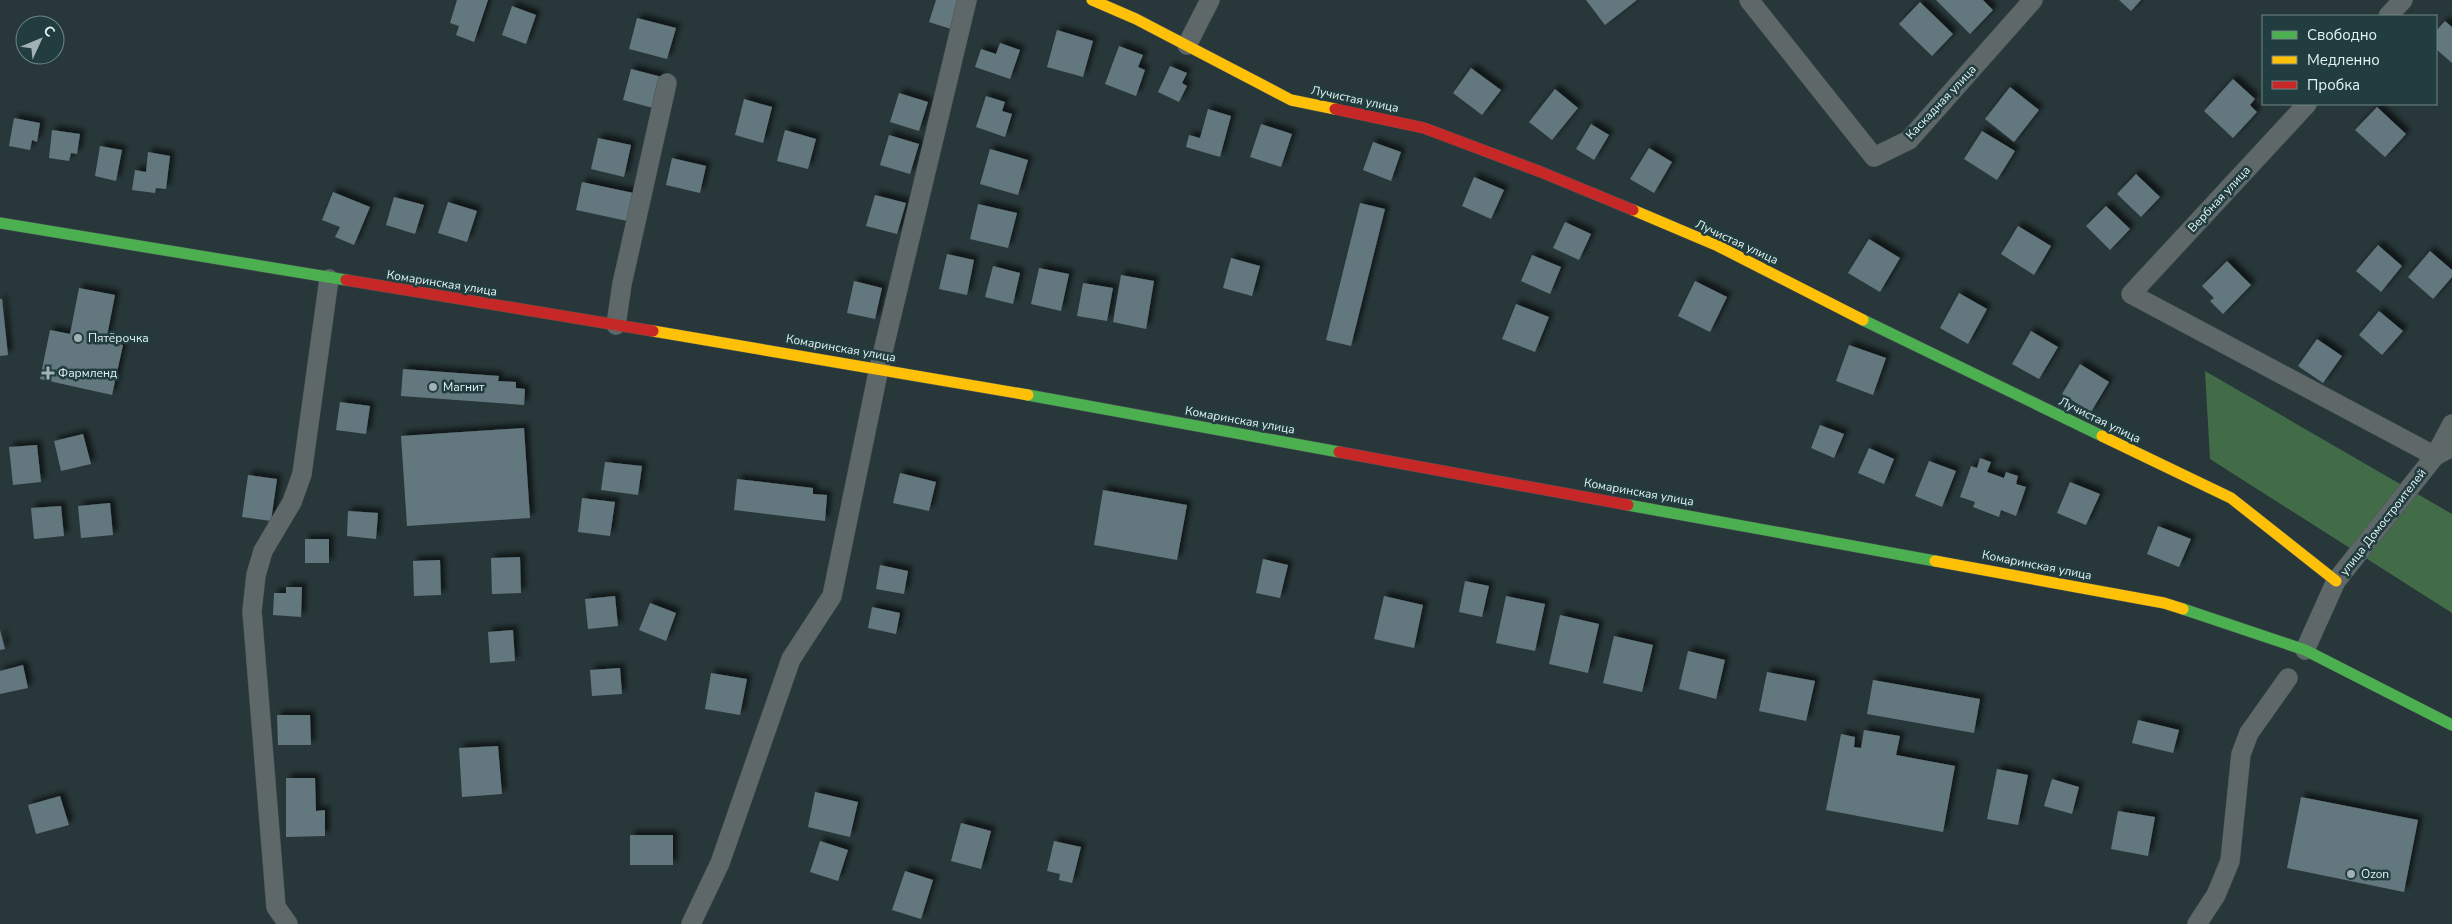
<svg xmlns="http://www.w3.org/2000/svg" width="2452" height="924" font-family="'Nunito Sans',sans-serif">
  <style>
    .forest { fill: #426b48 }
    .building { fill: #64777e; filter: url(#shadow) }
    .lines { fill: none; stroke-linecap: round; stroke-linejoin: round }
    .street-casing { stroke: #485556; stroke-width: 20 }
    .fast-casing { stroke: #485556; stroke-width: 12 }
    .slow-casing { stroke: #485556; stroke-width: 12 }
    .jam-casing { stroke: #485556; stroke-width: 12 }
    .street { stroke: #5e6869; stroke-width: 19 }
    .fast { stroke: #4caf50; stroke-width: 11 }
    .slow { stroke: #ffc107; stroke-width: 11 }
    .jam { stroke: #c62828; stroke-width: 11 }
    .poi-dot { fill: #a2b1b3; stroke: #223d3f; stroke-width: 2 }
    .labels { text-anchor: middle; stroke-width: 5; stroke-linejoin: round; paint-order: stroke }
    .street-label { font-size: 12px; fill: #e3f3f4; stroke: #223d3f }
    .poi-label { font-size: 12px; fill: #e3f3f4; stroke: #223d3f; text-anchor: start }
  </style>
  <defs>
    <filter id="shadow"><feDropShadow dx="4.5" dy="-4.5" stdDeviation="2.5" flood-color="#0009"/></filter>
  </defs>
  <rect width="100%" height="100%" fill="#283739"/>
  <path class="forest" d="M 2205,371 L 2452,514 L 2452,613 L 2210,459 Z"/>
  <path class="building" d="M 457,0 L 488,0 L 474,42 L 456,35 L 459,26 L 450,23 Z
    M 936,0 L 960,0 L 951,29 L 929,22 Z
    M 1586,0 L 1637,0 L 1605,25 Z
    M 1936,0 L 1983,0 L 1993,10 L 1970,34 Z
    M 2119,0 L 2141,0 L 2131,11 Z
    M 1920,2 L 1953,34 L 1932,56 L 1899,24 Z
    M 512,6 L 536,15 L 526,44 L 502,35 Z
    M 637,18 L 676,28 L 667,59 L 629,49 Z
    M 2445,21 L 2452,27 L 2452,63 L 2436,49 L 2436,31 Z
    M 1057,30 L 1093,41 L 1083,77 L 1047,67 Z
    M 1000,43 L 1020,50 L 1010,79 L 975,67 L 981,49 L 996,54 Z
    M 1119,46 L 1143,55 L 1138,67 L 1145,70 L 1136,96 L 1105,84 Z
    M 1170,66 L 1187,73 L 1182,83 L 1187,86 L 1179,102 L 1158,92 Z
    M 1471,68 L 1501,90 L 1482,115 L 1453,93 Z
    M 631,69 L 662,77 L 653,108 L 623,100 Z
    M 2233,79 L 2255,99 L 2250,105 L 2257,112 L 2233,138 L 2204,111 Z
    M 2010,87 L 2039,110 L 2014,142 L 1985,119 Z
    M 1555,89 L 1578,108 L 1552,140 L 1529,122 Z
    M 899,93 L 928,102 L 919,131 L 890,122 Z
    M 986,96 L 1005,102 L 1002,111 L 1012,114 L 1005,137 L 976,127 Z
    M 744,99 L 772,107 L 763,143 L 735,135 Z
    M 2377,107 L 2406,134 L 2385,157 L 2355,130 Z
    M 1208,109 L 1231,116 L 1220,157 L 1186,147 L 1189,135 L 1200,138 Z
    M 14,118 L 40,123 L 37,142 L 32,140 L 30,150 L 9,146 Z
    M 1261,124 L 1292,134 L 1281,167 L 1250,157 Z
    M 1591,124 L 1609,135 L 1594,160 L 1576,149 Z
    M 52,130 L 80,134 L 77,154 L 71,153 L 69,161 L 49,158 Z
    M 785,130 L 816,139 L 808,169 L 777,161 Z
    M 1982,131 L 2015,151 L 1997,180 L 1964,159 Z
    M 889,135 L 919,144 L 910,174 L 880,165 Z
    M 598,138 L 631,145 L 624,177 L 591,169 Z
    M 1373,142 L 1401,152 L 1391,181 L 1363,170 Z
    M 100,146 L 122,150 L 116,181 L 95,176 Z
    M 1649,148 L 1672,162 L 1654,193 L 1630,179 Z
    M 990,149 L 1028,160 L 1018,195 L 980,184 Z
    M 148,152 L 170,156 L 166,189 L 156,188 L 155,193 L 132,190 L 135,170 L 146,172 Z
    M 672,158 L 706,166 L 700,193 L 666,185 Z
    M 2136,174 L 2160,197 L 2141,217 L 2117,194 Z
    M 1474,177 L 1504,190 L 1491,219 L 1462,206 Z
    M 582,182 L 638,194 L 632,222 L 576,210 Z
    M 333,192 L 370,207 L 354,245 L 335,237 L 340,227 L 322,220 Z
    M 875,195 L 906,203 L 897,234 L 866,226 Z
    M 394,197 L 424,205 L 415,234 L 386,225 Z
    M 448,202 L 477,211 L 467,242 L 438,233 Z
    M 1360,203 L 1385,209 L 1351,346 L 1326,340 Z
    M 978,204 L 1017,213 L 1008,248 L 970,239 Z
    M 2106,206 L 2130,229 L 2110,250 L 2086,226 Z
    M 1565,222 L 1591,234 L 1579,260 L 1553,248 Z
    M 2018,226 L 2051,246 L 2034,275 L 2001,254 Z
    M 1869,239 L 1900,258 L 1880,292 L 1848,273 Z
    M 2378,245 L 2402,266 L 2381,292 L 2356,271 Z
    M 2430,251 L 2452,270 L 2452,277 L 2433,299 L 2408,277 Z
    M 947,254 L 974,260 L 967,295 L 939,289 Z
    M 1532,255 L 1561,267 L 1550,294 L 1521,281 Z
    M 1231,258 L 1260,266 L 1252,296 L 1223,288 Z
    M 2227,261 L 2251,285 L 2223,314 L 2210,301 L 2214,298 L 2202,286 Z
    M 993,266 L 1020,273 L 1013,304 L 985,297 Z
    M 1039,268 L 1069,274 L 1061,311 L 1031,304 Z
    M 1121,275 L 1154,281 L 1146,329 L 1113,322 Z
    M 854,281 L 882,288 L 875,319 L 847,313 Z
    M 1695,281 L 1727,297 L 1710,332 L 1678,316 Z
    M 1083,283 L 1113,288 L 1107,321 L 1077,316 Z
    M 79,288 L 115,295 L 106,341 L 123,345 L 112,395 L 40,379 L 50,330 L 70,334 Z
    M 1959,293 L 1987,309 L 1968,344 L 1940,328 Z
    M 0,299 L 2,299 L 8,355 L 0,356 Z
    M 1516,304 L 1549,317 L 1535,352 L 1502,339 Z
    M 2379,311 L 2403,331 L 2382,355 L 2359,335 Z
    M 2031,331 L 2058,347 L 2039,379 L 2012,364 Z
    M 2317,339 L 2342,356 L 2323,383 L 2298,366 Z
    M 1849,345 L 1886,358 L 1873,395 L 1836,381 Z
    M 2080,364 L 2109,382 L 2091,412 L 2062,394 Z
    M 403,369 L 499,376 L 498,381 L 516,382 L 516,388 L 525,389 L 524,405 L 401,396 Z
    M 340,402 L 370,406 L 366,434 L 336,430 Z
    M 1820,425 L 1844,434 L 1834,458 L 1811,448 Z
    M 524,428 L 530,518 L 407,526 L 401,436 Z
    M 83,434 L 91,464 L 61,471 L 54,441 Z
    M 37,445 L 41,482 L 13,485 L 9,447 Z
    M 1869,448 L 1894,459 L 1884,484 L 1858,473 Z
    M 1980,458 L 1991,462 L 1987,472 L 2004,478 L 2006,472 L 2018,476 L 2016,484 L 2026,487 L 2016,516 L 2001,510 L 1999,517 L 1973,507 L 1975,502 L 1960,497 L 1971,466 L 1977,468 Z
    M 1929,461 L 1956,471 L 1942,507 L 1915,496 Z
    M 605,462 L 642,466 L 638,495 L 601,490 Z
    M 900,473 L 936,482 L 929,511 L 893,503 Z
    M 248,475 L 277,479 L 271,521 L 242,517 Z
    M 737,479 L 813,488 L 813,494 L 827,495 L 825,521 L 734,510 Z
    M 2070,482 L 2100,494 L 2086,525 L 2057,513 Z
    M 1103,490 L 1187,505 L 1177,560 L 1094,545 Z
    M 582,498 L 615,502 L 610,536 L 578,532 Z
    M 110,503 L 113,535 L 81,538 L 78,506 Z
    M 61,506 L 64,536 L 34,539 L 31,508 Z
    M 348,511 L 378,513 L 376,539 L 347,536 Z
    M 2158,526 L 2191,539 L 2179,567 L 2147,554 Z
    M 305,539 L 329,539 L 329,563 L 305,563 Z
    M 520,557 L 521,593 L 492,594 L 491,558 Z
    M 1263,559 L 1288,565 L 1280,598 L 1256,593 Z
    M 440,560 L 441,595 L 414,596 L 413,561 Z
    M 880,565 L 908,571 L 904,594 L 876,589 Z
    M 1465,581 L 1489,586 L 1482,617 L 1459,612 Z
    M 286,587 L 302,587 L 301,617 L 273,615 L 274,593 L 286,593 Z
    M 615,596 L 618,626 L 588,629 L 585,599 Z
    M 1384,596 L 1423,605 L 1414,648 L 1374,639 Z
    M 1506,596 L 1545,604 L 1535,651 L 1496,643 Z
    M 650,603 L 676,613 L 666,641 L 639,630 Z
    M 872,607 L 900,613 L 896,634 L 868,628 Z
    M 1560,615 L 1599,624 L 1588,673 L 1549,664 Z
    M 0,630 L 5,649 L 0,650 Z
    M 513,630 L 515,661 L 490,663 L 488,632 Z
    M 1614,636 L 1653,645 L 1642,692 L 1603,683 Z
    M 1688,651 L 1725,660 L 1716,699 L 1679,689 Z
    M 23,665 L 28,688 L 0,694 L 0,671 Z
    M 620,668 L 622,694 L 592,696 L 590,670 Z
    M 1767,672 L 1815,681 L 1806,721 L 1759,711 Z
    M 711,673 L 747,679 L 740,715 L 705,709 Z
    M 1873,680 L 1980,699 L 1974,733 L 1867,714 Z
    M 277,715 L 310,715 L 311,745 L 278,745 Z
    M 2138,720 L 2179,730 L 2173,753 L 2132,743 Z
    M 1864,730 L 1900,736 L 1896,755 L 1955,766 L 1943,832 L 1826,810 L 1841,734 L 1855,737 L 1854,747 L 1861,748 Z
    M 498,746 L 502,794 L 462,797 L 459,748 Z
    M 1997,769 L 2028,775 L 2018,825 L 1987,819 Z
    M 286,778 L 315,778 L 316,811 L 325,810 L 325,836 L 286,837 Z
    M 2052,779 L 2079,787 L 2072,814 L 2044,806 Z
    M 815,792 L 858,802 L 850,837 L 808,827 Z
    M 60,796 L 69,825 L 36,834 L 28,805 Z
    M 2301,797 L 2418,820 L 2404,892 L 2287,868 Z
    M 2118,811 L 2155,817 L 2148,856 L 2111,849 Z
    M 961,823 L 991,831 L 981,869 L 951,861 Z
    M 630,835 L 673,835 L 673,865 L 630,865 Z
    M 820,841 L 848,850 L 838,881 L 810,872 Z
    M 1054,841 L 1081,847 L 1072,883 L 1059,880 L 1060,874 L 1047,871 Z
    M 905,871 L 933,880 L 921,919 L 892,910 Z"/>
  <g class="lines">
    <defs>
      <path id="street" d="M 1749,0 L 1874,157 L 1909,140 L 2033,0
        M 2388,16 L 2403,0
        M 1187,45 L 1210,0
        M 2307,104 L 2131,294 L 2435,456 L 2452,447
        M 616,325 L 622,284 L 667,83
        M 2305,650 L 2336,581 L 2435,456 L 2452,424
        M 288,924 L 276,907 L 252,611 L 256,575 L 263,551 L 292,502 L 302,474 L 329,279
        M 691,924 L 720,863 L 791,659 L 832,596 L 879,368 L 967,0
        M 2197,924 L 2216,895 L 2230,861 L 2241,754 L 2249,733 L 2288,678"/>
      <path id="fast" d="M 0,223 L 346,280
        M 1863,320 L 2102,436
        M 1028,395 L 1339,452
        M 1628,505 L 1935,561
        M 2183,609 L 2305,650 L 2452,725"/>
      <path id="slow" d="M 1092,0 L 1136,19 L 1291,100 L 1335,109
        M 1633,210 L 1718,246 L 1863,320
        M 653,331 L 1028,395
        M 2102,436 L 2231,498 L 2336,581
        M 1935,561 L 2164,603 L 2183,609"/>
      <path id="jam" d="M 1335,109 L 1424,128 L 1541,172 L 1633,210
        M 346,280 L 653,331
        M 1339,452 L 1628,505"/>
    </defs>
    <use href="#street" class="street-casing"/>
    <use href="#fast" class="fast-casing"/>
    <use href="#slow" class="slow-casing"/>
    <use href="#jam" class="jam-casing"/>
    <use href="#street" class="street"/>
    <use href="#fast" class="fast"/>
    <use href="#slow" class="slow"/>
    <use href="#jam" class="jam"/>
  </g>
  <g class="poi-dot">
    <circle cx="78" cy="338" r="5"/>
    <path d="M45.5 365.5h5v5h5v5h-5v5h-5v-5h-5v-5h5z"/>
    <circle cx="433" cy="387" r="5"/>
    <circle cx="2351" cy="874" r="5"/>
  </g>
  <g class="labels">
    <g class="street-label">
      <text transform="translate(1355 99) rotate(12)" y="4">Лучистая улица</text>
      <text transform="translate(1941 102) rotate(-47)" y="4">Каскадная улица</text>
      <text transform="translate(2219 199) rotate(-47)" y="4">Вербная улица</text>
      <text transform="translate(1737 242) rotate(25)" y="4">Лучистая улица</text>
      <text transform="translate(442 283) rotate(9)" y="4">Комаринская улица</text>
      <text transform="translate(841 348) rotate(10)" y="4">Комаринская улица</text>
      <text transform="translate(1240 420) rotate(10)" y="4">Комаринская улица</text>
      <text transform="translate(2100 420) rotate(26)" y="4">Лучистая улица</text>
      <text transform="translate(1639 492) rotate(10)" y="4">Комаринская улица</text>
      <text transform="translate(2383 522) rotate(-52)" y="4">улица Домостроителей</text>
      <text transform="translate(2037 565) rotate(11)" y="4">Комаринская улица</text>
    </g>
    <g class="poi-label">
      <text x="88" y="342">Пятёрочка</text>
      <text x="58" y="377">Фармленд</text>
      <text x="443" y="391">Магнит</text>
      <text x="2361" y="878">Ozon</text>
    </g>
  </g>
  <rect x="2262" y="15" width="175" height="90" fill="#223d3f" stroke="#6f8687"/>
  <rect x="2272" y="31" width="25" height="8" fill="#4caf50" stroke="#6f8687"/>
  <text x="2307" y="40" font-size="15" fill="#e3f3f4">Свободно</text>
  <rect x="2272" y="56" width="25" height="8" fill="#ffc107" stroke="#6f8687"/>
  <text x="2307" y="65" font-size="15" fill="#e3f3f4">Медленно</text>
  <rect x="2272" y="81" width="25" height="8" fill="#c62828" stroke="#6f8687"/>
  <text x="2307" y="90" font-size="15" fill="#e3f3f4">Пробка</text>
  <g transform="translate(40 40) rotate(46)"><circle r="24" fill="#223d3f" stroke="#6f8687"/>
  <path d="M0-4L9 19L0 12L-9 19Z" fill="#a2b1b3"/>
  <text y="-8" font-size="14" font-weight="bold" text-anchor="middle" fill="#e3f3f4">С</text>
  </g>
</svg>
